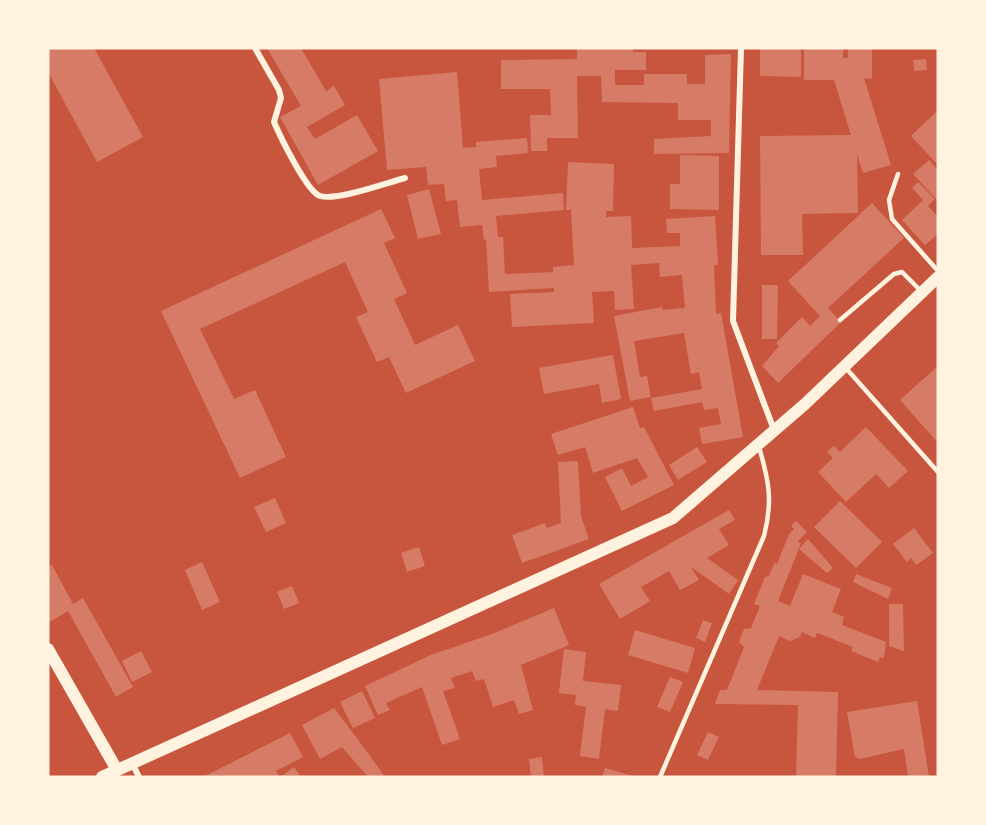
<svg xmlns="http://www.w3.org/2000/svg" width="986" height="825" font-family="Commissioner,sans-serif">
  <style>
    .building { fill: #d67c66 }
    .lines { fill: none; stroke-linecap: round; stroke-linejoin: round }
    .service { stroke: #fff3e0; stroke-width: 4.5 }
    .minor { stroke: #fff3e0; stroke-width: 6 }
    .secondary { stroke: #fff3e0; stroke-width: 12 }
  </style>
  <rect width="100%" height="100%" fill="#c8553d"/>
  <path class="building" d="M 48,48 L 94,48 L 143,137 L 97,162 L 48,72 Z
    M 267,48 L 301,48 L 326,91 L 334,86 L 345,105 L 307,127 L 315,139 L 357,115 L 378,151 L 318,185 L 280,117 L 301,106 Z
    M 577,48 L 633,48 L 633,52 L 646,52 L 646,70 L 615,70 L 615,85 L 644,85 L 644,74 L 687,74 L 687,84 L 705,84 L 705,55 L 731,54 L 729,153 L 654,154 L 654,139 L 711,136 L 711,120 L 678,120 L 678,103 L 602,102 L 601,76 L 577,76 L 578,138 L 547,138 L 547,151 L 531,151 L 530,115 L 551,115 L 550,89 L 501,89 L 501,60 L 577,59 Z
    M 760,48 L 801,48 L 801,77 L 760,76 Z
    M 804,48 L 843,48 L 843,58 L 848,58 L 848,48 L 872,48 L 872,79 L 864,78 L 891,165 L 863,173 L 857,154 L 858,213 L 802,214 L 803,255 L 761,255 L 760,136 L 851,135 L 834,80 L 804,80 Z
    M 926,59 L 927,70 L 914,71 L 913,60 Z
    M 457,72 L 463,148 L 476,147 L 476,142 L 527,138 L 528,153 L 496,156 L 497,167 L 479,169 L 482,200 L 563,193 L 564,210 L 496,216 L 498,237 L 503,237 L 505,274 L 553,272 L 553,267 L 574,265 L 571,210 L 566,210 L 568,162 L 614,164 L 613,211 L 606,211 L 606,217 L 631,216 L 632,248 L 680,246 L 680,233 L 667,233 L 666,219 L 715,216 L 718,265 L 714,265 L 716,314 L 721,313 L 743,437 L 702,444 L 699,428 L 721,424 L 718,408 L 704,410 L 702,402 L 654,411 L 651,398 L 702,389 L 699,372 L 691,374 L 684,333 L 634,341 L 640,377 L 647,376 L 651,397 L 630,401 L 614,316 L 662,307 L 662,310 L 685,308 L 682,275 L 660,277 L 659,263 L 631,265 L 634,309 L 615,310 L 614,291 L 592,292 L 594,323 L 512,327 L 510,294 L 554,292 L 554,288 L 489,292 L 486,239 L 484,240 L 482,225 L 460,227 L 457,200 L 446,201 L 444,184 L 428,185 L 426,167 L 387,170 L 379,79 Z
    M 938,110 L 938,165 L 911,136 Z
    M 680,155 L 719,156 L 719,210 L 670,209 L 670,184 L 680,184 Z
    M 929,160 L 938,170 L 938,201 L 913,174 Z
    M 918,182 L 935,199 L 928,206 L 938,217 L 938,234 L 925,245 L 902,220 L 923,200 L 912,188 Z
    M 429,189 L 441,234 L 418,239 L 407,195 Z
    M 872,203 L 904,238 L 828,308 L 841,322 L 778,383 L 762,366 L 779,346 L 776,343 L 802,317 L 810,326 L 820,316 L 788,281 Z
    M 381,209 L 395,238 L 384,243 L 407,293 L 394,299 L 415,345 L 458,325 L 475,361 L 406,393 L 389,357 L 377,362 L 356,317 L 368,312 L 345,262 L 200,329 L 234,399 L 255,390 L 286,457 L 240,478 L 161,311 Z
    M 762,285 L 778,285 L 777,339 L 762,339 Z
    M 613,355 L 621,399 L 602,403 L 599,384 L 544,394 L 539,368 Z
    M 938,366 L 938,443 L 900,400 Z
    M 633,407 L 640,428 L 644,427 L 674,485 L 622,511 L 605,477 L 622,468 L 631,486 L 648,477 L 637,458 L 593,473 L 585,447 L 558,455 L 551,434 Z
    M 866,427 L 908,471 L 889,488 L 876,474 L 846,502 L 818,472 L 833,458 L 827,452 L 834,446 L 840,452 Z
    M 697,447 L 707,462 L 678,480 L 669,465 Z
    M 578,461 L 581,516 L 589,539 L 522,563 L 512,535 L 545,523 L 547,528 L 561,523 L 558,462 Z
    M 275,498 L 286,523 L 266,532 L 254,507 Z
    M 840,501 L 882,542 L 856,568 L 814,527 Z
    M 729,510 L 735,520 L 719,529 L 729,545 L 707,558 L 738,580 L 729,594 L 691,567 L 699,580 L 680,590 L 669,571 L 641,587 L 650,601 L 620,619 L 599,584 Z
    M 796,521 L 807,532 L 797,542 L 801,543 L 778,601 L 790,606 L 803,574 L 841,589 L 832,612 L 844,617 L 842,625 L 886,642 L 884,658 L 880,657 L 878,662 L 851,651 L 853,647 L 817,633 L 815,638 L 802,632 L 800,637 L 790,641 L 779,636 L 757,690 L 838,692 L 836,777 L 796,777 L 798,705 L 715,704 L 720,690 L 727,690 L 744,647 L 739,642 L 744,629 L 751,628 L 760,606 L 754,604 L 765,577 L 769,576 L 774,563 L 777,564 L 789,534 L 794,529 L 791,526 Z
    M 914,528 L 933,553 L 916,565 L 911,558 L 907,562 L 893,544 Z
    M 808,539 L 833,568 L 827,573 L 799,549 Z
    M 419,547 L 425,566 L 407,572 L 401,553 Z
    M 202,562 L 220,602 L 202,610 L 185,570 Z
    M 52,565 L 73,604 L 83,598 L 133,687 L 116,697 L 68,611 L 48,623 L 48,567 Z
    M 856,574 L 892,588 L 888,599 L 853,582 Z
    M 292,586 L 299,603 L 284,609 L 277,592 Z
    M 889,604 L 903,604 L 904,651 L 889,646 Z
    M 554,608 L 569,645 L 521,665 L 533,710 L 519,714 L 514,700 L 493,707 L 484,679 L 476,681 L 472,671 L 451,678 L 455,688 L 443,691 L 460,739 L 442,745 L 422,687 L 386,703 L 390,710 L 378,715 L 365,686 L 431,655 L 492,634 Z
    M 703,620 L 712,623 L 705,642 L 696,638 Z
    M 635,630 L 695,648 L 688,673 L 628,655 Z
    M 564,649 L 586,652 L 583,681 L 621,685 L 618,711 L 605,709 L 599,759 L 580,756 L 586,707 L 575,705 L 576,695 L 559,693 Z
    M 141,651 L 152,672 L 132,682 L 122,661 Z
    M 670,677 L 683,682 L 670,712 L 657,707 Z
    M 362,691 L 375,718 L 353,728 L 340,702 Z
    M 917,701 L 929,777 L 908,777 L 904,749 L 860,759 L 855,757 L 847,712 Z
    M 334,708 L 368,753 L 385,777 L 368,777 L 342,747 L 320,759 L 302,725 Z
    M 708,732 L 719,737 L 708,760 L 697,755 Z
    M 290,733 L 303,757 L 276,771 L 280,777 L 203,777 Z
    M 542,757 L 544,777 L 531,777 L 529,759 Z
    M 294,767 L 301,777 L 280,777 Z
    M 605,768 L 633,776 L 633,777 L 602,777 Z"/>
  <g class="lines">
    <path class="service" d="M 898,174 L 889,200 L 892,219 L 938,271
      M 840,320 L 894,274 L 902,272 L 922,292
      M 845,367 L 938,472
      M 660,777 L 764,536 C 773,501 769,481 759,447"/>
    <path class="minor" d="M 255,48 L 279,90 L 281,98 L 274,122 C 280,136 307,192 320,196 C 337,201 386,183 405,178
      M 741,48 L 733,321 L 774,430
      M 132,763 L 139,777"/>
    <path class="secondary" d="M 48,649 L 117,770
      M 102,777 L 673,518 L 805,404 L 938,277"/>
  </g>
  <rect width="986" height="825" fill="none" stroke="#fff3e0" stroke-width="99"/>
</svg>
